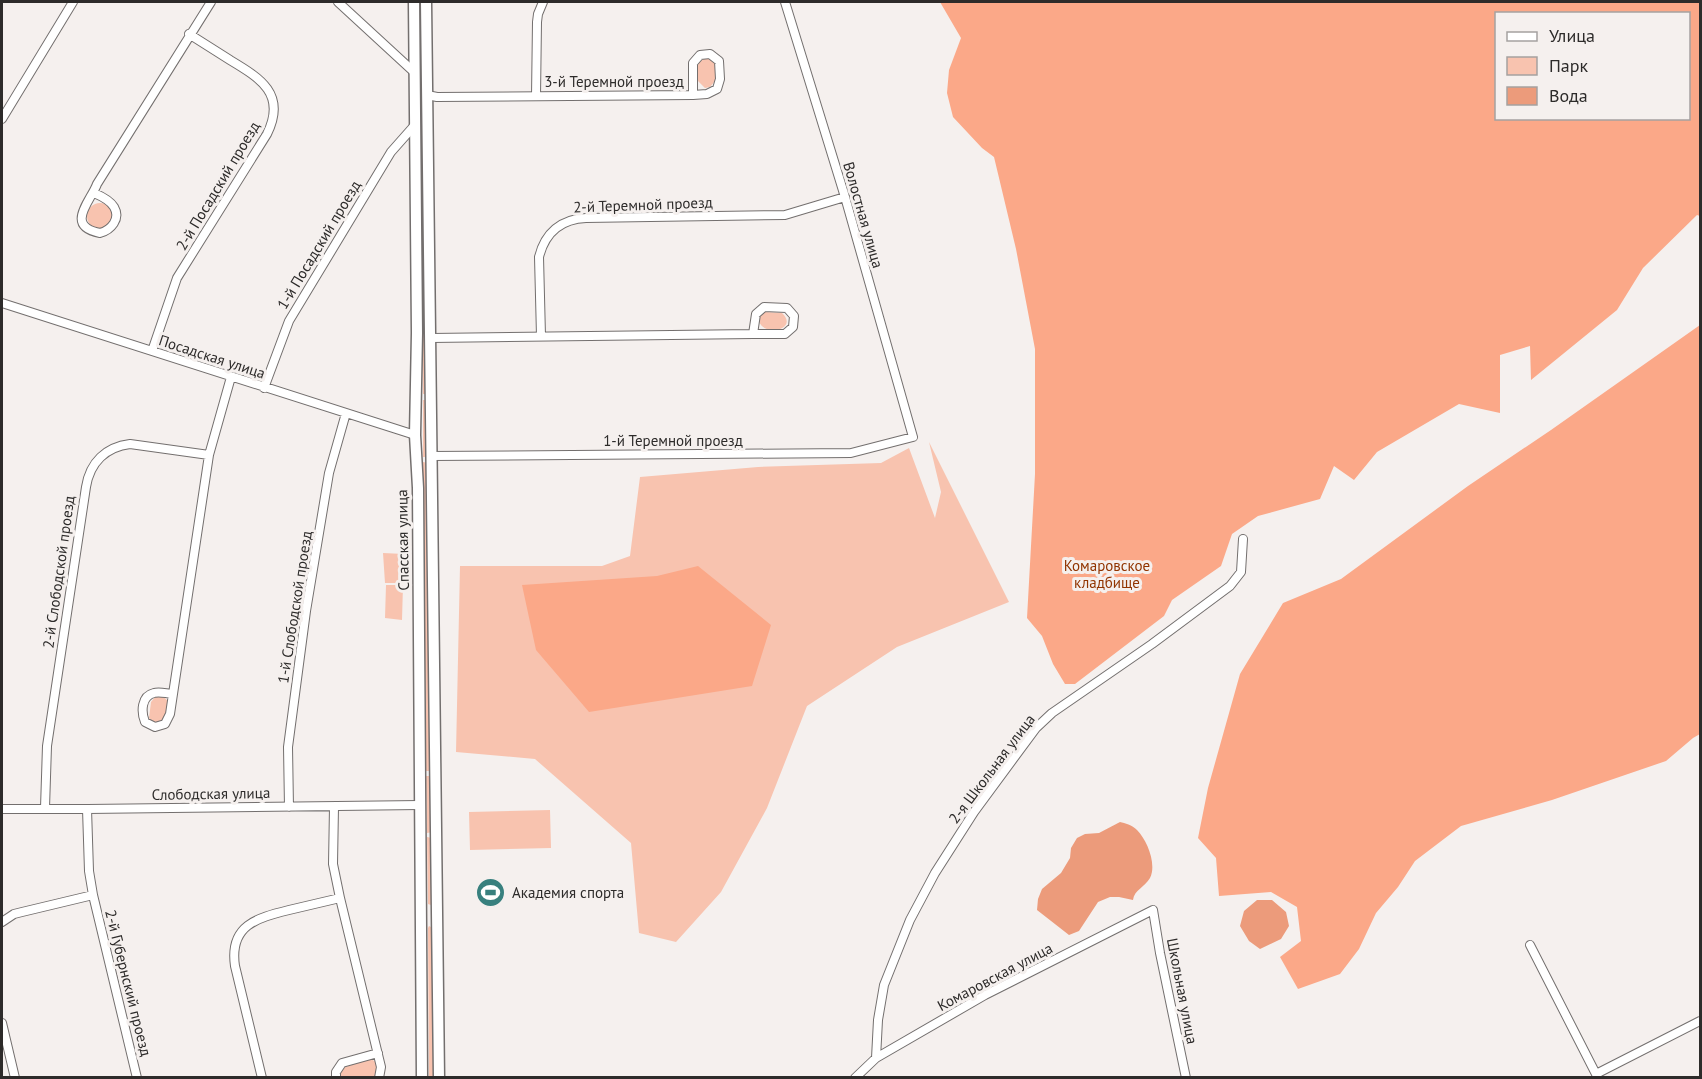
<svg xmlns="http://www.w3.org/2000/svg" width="1702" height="1079" font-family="'PT Sans',sans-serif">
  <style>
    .green { fill: #f8c3af }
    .forest { fill: #fba888; fill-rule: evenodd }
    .water { fill: #ec9b7b }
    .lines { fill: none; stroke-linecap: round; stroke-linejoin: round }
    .street-casing { stroke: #736f6e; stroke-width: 10 }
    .secondary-casing { stroke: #736f6e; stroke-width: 13 }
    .street { stroke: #fff; stroke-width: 8 }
    .secondary { stroke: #fff; stroke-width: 10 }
    .labels { text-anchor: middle; stroke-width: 6; stroke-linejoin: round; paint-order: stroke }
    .street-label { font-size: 15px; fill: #2d2b2a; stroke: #f5f0ee }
    .park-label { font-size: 15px; fill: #913400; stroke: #f5f0ee }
    .poi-label { font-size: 15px; fill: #2d2b2a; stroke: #f5f0ee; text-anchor: start }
  </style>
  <rect width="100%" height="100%" fill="#f5f0ee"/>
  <path class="green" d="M 706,58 L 711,60 L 715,64 L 715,81 L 710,87 L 705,88 L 698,81 C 697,71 695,62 706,58 Z
    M 418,109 L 423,109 L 428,394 L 423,394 Z
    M87 216a13 13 0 1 1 26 0a13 13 0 1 1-26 0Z
    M 765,312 L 782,313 C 800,330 761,339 758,318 Z
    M 423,400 L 428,400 L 428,457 L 423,457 Z
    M 929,442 L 1009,602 L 897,647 L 807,706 L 767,808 L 721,892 L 676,942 L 639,933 L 631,843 L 535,759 L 456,752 L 460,566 L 602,566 L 630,556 L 640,477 L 758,467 L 881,463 L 909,448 L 935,518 L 941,492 Z
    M 423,462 L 428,463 L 431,771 L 426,771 Z
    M 383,553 L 404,554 L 403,583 L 385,583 Z
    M 386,585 L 403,585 L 402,620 L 385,618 Z
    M 156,696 C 166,696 169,700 168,709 C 167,712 167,717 165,720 C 163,722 159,723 156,724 L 149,718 L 151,702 Z
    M 426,776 L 431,776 L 433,832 L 427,833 Z
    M 550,810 L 551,848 L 470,850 L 469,812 Z
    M 427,837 L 432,838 L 433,904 L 431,905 L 428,904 Z
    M 429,926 L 433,928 L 434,1078 L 429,1077 L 428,928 Z
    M 370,1059 L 377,1062 L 378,1073 L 375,1076 L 339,1078 L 340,1072 L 345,1067 Z"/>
  <path class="forest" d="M 940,2 L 1700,2 L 1700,216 L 1697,215 L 1643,268 L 1617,310 L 1531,380 L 1530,346 L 1500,355 L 1500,413 L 1459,404 L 1377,452 L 1354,480 L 1334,466 L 1320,499 L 1258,516 L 1232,534 L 1221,566 L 1172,600 L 1164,616 L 1075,684 L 1065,684 L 1053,664 L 1042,636 L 1027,618 L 1035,474 L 1035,349 L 1016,249 L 994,157 L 982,148 L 953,117 L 947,93 L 949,70 L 961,38 ZM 1496,14 L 1688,14 L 1688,118 L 1496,118 Z
    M 1700,325 L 1700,734 L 1693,738 L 1666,761 L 1552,800 L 1461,826 L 1415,861 L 1398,887 L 1376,913 L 1359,949 L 1340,974 L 1298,989 L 1280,957 L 1301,941 L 1297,907 L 1271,892 L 1219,896 L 1216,858 L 1198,838 L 1208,788 L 1240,674 L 1283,603 L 1341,579 L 1468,486 L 1551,430 Z
    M 698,566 L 771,625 L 752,686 L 589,712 L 536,650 L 522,585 L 657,576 Z"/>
  <path class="water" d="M 1120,822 C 1125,823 1132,825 1137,830 C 1147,840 1157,864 1150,878 C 1145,887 1134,890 1133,900 L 1119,897 L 1110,897 L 1098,902 L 1079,931 L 1069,935 L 1037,910 L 1038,899 L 1042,889 L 1061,873 L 1070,858 L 1071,848 L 1077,838 L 1085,834 L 1099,833 Z
    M 1257,900 L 1272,900 L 1286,912 L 1289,926 L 1281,939 L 1260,949 L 1249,941 L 1240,926 L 1244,911 Z"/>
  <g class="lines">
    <defs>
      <path id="street" d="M 338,2 L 414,72
        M 427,95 L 437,97 L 693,95 L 707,94 L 717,89 L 720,79 L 719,61 L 710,54 L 700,55 L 693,63 L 693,95
        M 536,96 L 537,22 L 538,14 L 543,2
        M 2,119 L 73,2
        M 94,193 C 101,196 110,200 114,207 C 121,219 111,230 100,233 C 64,226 91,201 97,184 L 211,2
        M 2,303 L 415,435
        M 541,336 L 539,257 C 545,233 561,219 586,218 L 785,215 L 845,197
        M 431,338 L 753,334 L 756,314 L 764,307 L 787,308 L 794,316 L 793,327 L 785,334 L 753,334
        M 152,351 L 177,278 L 267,134 C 287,94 260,78 230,60 C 216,51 203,43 189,34
        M 264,388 L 289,321 L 391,152 L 414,126
        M 431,456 L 851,453 L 913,437 L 845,197 L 785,2
        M 173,694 L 170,714 L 165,724 L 155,727 L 145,722 C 141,712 141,696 154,693 C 160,691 167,694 173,694 L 209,455 L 231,377
        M 289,807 L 288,747 L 306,611 L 329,473 L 346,413
        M 334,807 L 333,864 L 340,898 L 381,1067 L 379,1078
        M 45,808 L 47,746 L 86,487 C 90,462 106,447 130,444 L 209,455
        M 2,809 L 87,809 L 420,805
        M 87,809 L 89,871 L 93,895 L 137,1078
        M 2,922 L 14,914 L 22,912 L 93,895
        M 1530,945 L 1598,1078
        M 2,1023 L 15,1078
        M 876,1058 L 878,1020 L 884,985 L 910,920 L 935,873 L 974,812 L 1036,728 L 1052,713 L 1152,644 L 1230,586 L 1241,572 L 1243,539
        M 1596,1074 L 1700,1021
        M 262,1078 L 235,966 C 229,925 257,918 289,910 C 306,906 323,902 340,898
        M 336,1078 L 336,1072 L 342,1063 L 378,1053
        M 855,1078 L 876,1058 L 985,995 L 1153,910 L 1160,953 L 1186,1078"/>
      <path id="secondary" d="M 414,2 L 417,333 L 415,435 L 418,488 L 422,1078
        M 426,2 C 431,360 434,719 439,1078"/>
    </defs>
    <use href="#street" class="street-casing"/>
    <use href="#secondary" class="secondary-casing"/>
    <use href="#street" class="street"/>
    <use href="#secondary" class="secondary"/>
  </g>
  <defs>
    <symbol id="stadium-disc" viewBox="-11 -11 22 22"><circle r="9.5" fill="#38807e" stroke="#f5f0ee"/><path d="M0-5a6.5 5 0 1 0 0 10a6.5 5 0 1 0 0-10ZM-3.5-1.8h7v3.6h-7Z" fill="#fff"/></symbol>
  </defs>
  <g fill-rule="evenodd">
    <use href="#stadium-disc" x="474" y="876" width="33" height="33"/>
  </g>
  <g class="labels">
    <g class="street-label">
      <text x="614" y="87">3-й Теремной проезд</text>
      <text transform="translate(218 186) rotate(-59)" y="5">2-й Посадский проезд</text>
      <text transform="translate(643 205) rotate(-2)" y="5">2-й Теремной проезд</text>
      <text transform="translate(863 215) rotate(74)" y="5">Волостная улица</text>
      <text transform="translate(319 245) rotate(-59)" y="5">1-й Посадский проезд</text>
      <text transform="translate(212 357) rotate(18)" y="5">Посадская улица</text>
      <text x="673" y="446">1-й Теремной проезд</text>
      <text transform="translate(403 540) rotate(-91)" y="5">Спасская улица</text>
      <text transform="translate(59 572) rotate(-82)" y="5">2-й Слободской проезд</text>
      <text transform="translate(295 607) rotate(-81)" y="5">1-й Слободской проезд</text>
      <text transform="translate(992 769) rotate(-53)" y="5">2-я Школьная улица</text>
      <text transform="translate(211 794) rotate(-1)" y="5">Слободская улица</text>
      <text transform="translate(995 977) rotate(-28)" y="5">Комаровская улица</text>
      <text transform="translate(128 983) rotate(76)" y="5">2-й Губернский проезд</text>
      <text transform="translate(1182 991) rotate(79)" y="5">Школьная улица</text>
    </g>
    <g class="park-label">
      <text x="1107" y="571">Комаровское<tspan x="1107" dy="17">кладбище</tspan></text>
    </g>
    <g class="poi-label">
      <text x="512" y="898">Академия спорта</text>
    </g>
  </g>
  <rect width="1702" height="1079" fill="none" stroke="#2d2b2a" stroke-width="6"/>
  <rect x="1495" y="12" width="195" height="108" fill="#f5f0ee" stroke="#a5a1a0" stroke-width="1.5"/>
  <rect x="1507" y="32" width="30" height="9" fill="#ffffff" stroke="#a5a1a0" stroke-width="1.5"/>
  <text x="1549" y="42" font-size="18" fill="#2d2b2a">Улица</text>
  <rect x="1507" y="57" width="30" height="18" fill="#f8c3af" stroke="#a5a1a0" stroke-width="1.5"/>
  <text x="1549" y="72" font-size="18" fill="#2d2b2a">Парк</text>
  <rect x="1507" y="87" width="30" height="18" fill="#ec9b7b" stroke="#a5a1a0" stroke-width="1.5"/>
  <text x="1549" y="102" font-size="18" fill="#2d2b2a">Вода</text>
</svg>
